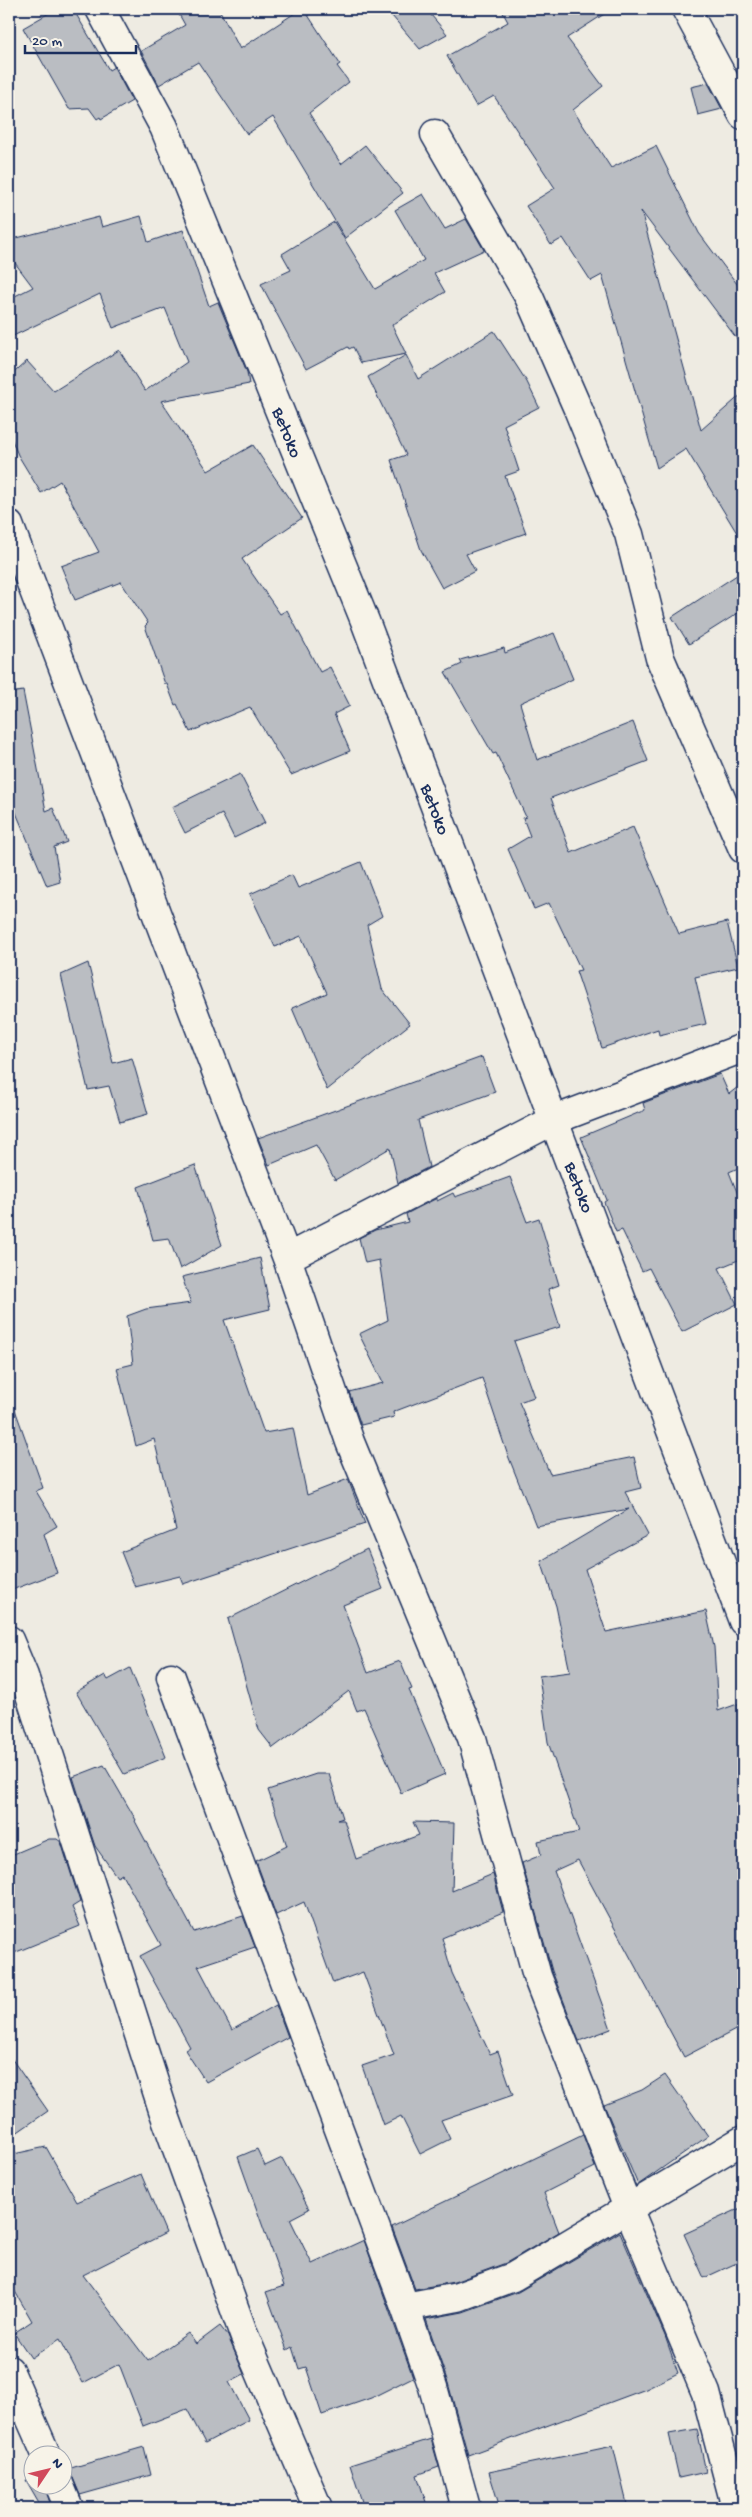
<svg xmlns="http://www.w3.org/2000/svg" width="752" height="2517" font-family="'Gochi Hand',sans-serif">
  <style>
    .building { fill: #babdc2; stroke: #1b2f5e }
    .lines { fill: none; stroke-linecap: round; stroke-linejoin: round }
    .minor-casing { stroke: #1b2f5e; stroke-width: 31 }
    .minor { stroke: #f7f3e8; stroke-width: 28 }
    .labels { text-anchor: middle; stroke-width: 4; stroke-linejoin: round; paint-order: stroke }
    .street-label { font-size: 18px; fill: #1b2f5e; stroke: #f7f3e8 }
  </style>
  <rect width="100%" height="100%" fill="#eeebe2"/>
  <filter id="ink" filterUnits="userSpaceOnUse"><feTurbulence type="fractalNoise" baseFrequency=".02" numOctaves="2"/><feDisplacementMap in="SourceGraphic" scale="10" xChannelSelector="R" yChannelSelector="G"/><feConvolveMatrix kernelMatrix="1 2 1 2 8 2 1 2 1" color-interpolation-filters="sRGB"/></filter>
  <g filter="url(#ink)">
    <path class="building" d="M 56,9 L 73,9 L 109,70 L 114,67 L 132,101 L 101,119 L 100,117 L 97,119 L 89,108 L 69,109 L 23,28 Z
      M 176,9 L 219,9 L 240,49 L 301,9 L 304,9 L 340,64 L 337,66 L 349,82 L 309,113 L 341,164 L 365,145 L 403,193 L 345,238 L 273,117 L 247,134 L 198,62 L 159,85 L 141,51 L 185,25 Z
      M 386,9 L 426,9 L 447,34 L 420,49 Z
      M 501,9 L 612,9 L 567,38 L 603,86 L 573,110 L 611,168 L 656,146 L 699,233 L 743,292 L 743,347 L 641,211 L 701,430 L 743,393 L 743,543 L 686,449 L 657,468 L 602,275 L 591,281 L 563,238 L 551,245 L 526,206 L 555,188 L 494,96 L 476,106 L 447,56 L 508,22 Z
      M 708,83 L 722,109 L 698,115 L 691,87 Z
      M 423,194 L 445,229 L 466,219 L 484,250 L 434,273 L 445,292 L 392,325 L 406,354 L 361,363 L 353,347 L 349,349 L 348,347 L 306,369 L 261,284 L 291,270 L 282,254 L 334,222 L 375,289 L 424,260 L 395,210 Z
      M 141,216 L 148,242 L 183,230 L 209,306 L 218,302 L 247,372 L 249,384 L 161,401 L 208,471 L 253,445 L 302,518 L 242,559 L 280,614 L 287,610 L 320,672 L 330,667 L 350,706 L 334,714 L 350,751 L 291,775 L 250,707 L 190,732 L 177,704 L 175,705 L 167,684 L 165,684 L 145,626 L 148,623 L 121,582 L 75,600 L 61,566 L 99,552 L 60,481 L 41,493 L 18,455 L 9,433 L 9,377 L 27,361 L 54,391 L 119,350 L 145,391 L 187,362 L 165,308 L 113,328 L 100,294 L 9,338 L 9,299 L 33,287 L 9,255 L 9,240 L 99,217 L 102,227 Z
      M 494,331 L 527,382 L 539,407 L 504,425 L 519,471 L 505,476 L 526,533 L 466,554 L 475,571 L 442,588 L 421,550 L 391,460 L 406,455 L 368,377 L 406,355 L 418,379 Z
      M 743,571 L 743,610 L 689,644 L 672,617 Z
      M 554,633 L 573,679 L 520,703 L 537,760 L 633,722 L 648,761 L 551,798 L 571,853 L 633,827 L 679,934 L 727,922 L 738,967 L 695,977 L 706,1024 L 659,1035 L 658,1029 L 602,1048 L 576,971 L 581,970 L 549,903 L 534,909 L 508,849 L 530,836 L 523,818 L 526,817 L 496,753 L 493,754 L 445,672 L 462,664 L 460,660 L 504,648 L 505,653 Z
      M 23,691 L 46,811 L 53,808 L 67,842 L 54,847 L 60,882 L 47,886 L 14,808 L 9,809 L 9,693 Z
      M 240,774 L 265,823 L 234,838 L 222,814 L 185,833 L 172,807 Z
      M 361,862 L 382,916 L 367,925 L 382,989 L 410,1024 L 327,1090 L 292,1008 L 327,993 L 301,936 L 275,947 L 250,894 L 292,875 L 298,888 Z
      M 88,963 L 113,1063 L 132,1058 L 148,1114 L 120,1122 L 109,1086 L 88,1090 L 61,975 Z
      M 482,1057 L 495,1092 L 418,1120 L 429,1167 L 398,1183 L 390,1148 L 335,1180 L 316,1145 L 269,1165 L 258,1138 Z
      M 720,1074 L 729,1094 L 743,1083 L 743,1166 L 729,1172 L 743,1207 L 743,1258 L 719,1268 L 737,1304 L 682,1332 L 649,1268 L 642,1271 L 622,1230 L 616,1232 L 604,1202 L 607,1200 L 581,1137 L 645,1110 L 643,1103 Z
      M 195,1165 L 222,1245 L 180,1269 L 169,1238 L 153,1240 L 138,1187 Z
      M 510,1177 L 527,1222 L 539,1218 L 559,1285 L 548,1289 L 560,1327 L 514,1341 L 534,1397 L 519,1402 L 550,1474 L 634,1457 L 641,1488 L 625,1492 L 648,1535 L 585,1569 L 606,1632 L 706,1611 L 714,1647 L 718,1711 L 743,1702 L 743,2026 L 684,2057 L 578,1860 L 554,1871 L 611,2029 L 579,2041 L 552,1971 L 522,1863 L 541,1855 L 538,1841 L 579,1832 L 548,1742 L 539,1676 L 570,1672 L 556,1606 L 541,1561 L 629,1509 L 536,1526 L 507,1453 L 482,1378 L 393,1412 L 394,1417 L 361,1425 L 349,1392 L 383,1383 L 359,1334 L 388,1320 L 379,1260 L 365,1263 L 359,1238 L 375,1230 L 408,1222 L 406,1214 L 437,1198 L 437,1201 L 453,1193 L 455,1197 Z
      M 260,1258 L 270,1309 L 224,1320 L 264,1433 L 293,1428 L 307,1495 L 348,1479 L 365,1524 L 183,1584 L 180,1576 L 135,1587 L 121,1552 L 176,1530 L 154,1439 L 136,1446 L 117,1368 L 133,1364 L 127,1316 L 146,1309 L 191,1303 L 182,1277 Z
      M 13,1404 L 43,1488 L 36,1491 L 57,1526 L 44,1534 L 57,1573 L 9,1591 L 9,1405 Z
      M 367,1549 L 383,1589 L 343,1605 L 368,1673 L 400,1661 L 412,1689 L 409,1690 L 445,1774 L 401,1793 L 364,1708 L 357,1711 L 349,1691 L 273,1748 L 259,1730 L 228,1619 Z
      M 130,1668 L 166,1757 L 124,1774 L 76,1692 L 105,1675 L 108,1680 Z
      M 104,1765 L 136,1820 L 135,1821 L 194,1932 L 243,1916 L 255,1947 L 198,1966 L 232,2030 L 276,2005 L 288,2037 L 206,2082 L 185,2050 L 190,2047 L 140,1956 L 161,1945 L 122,1874 L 117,1877 L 95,1846 L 91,1834 L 73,1777 Z
      M 316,1774 L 329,1774 L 343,1818 L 337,1820 L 344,1820 L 356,1859 L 419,1835 L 413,1822 L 454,1823 L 452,1891 L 493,1874 L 503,1912 L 442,1938 L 452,1973 L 490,2054 L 498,2051 L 513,2095 L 441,2120 L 450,2139 L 420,2154 L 401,2116 L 383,2125 L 362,2066 L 394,2055 L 363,1972 L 333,1983 L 304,1902 L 276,1915 L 256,1861 L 287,1846 L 268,1790 Z
      M 49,1839 L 57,1839 L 61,1842 L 80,1902 L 72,1907 L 80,1926 L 9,1955 L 9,1856 Z
      M 9,2055 L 48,2111 L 9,2138 Z
      M 665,2075 L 708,2136 L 638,2185 L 604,2105 L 642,2090 Z
      M 583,2135 L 595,2167 L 544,2193 L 559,2232 L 506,2263 L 454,2282 L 415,2289 L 392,2227 Z
      M 46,2147 L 77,2202 L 141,2174 L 166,2233 L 83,2275 L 148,2361 L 188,2333 L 196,2344 L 220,2326 L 228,2336 L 244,2374 L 229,2382 L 249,2420 L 205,2443 L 187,2409 L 143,2426 L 119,2364 L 83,2383 L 60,2339 L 31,2358 L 14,2333 L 32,2321 L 9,2281 L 9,2155 Z
      M 257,2149 L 265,2166 L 282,2158 L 309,2209 L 290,2219 L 312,2264 L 364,2240 L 413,2377 L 371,2398 L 322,2415 L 306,2367 L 299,2369 L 292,2347 L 287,2350 L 266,2292 L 284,2286 L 238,2157 Z
      M 743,2207 L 743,2260 L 704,2278 L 684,2234 Z
      M 620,2232 L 665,2336 L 678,2373 L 646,2389 L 468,2455 L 448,2383 L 426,2319 L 463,2312 L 518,2292 Z
      M 697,2429 L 706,2472 L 679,2478 L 669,2434 Z
      M 431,2439 L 439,2467 L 417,2475 L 428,2508 L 364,2508 L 350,2465 Z
      M 613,2446 L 628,2508 L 500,2508 L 489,2472 Z
      M 144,2447 L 151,2475 L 80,2495 L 73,2478 L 64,2470 Z
      M 32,2478 L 32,2484 L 44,2484 L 50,2503 L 41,2506 L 26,2480 Z"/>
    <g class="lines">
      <defs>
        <path id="minor" d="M 100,9 L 164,127 L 365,621 L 743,1621
          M 686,9 L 743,115
          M 435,134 L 529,297 L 578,409 L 629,534 L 660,658 L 743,849
          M 9,525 L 287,1258 L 350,1442 L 472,1738 L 537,1976 L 628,2208 L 706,2393 L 736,2508
          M 287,1258 L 554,1120 L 743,1048
          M 9,1640 L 24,1676 L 163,2110 L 244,2335 L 318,2508
          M 171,1677 L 405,2307
          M 9,2370 L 46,2454
          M 59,2484 L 69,2508
          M 466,2508 L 433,2387 L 405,2307 L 458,2297 L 513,2277 L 743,2140"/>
      </defs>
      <use href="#minor" class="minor-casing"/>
      <use href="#minor" class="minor"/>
    </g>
  </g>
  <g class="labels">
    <g class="street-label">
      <text transform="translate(288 432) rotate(68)" y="6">Betoko</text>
      <text transform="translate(436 809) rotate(69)" y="6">Betoko</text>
      <text transform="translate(580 1187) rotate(69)" y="6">Betoko</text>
    </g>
  </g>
  <rect width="752" height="2517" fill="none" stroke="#f7f3e8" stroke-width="30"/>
  <rect x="15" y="15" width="722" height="2487" fill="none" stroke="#1b2f5e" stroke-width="2" filter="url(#ink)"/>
  <g transform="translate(48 2470) rotate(55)"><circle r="24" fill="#f7f3e8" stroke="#9fa5b1"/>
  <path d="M0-4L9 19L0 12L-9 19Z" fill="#d1495b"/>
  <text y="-8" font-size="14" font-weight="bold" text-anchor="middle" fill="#1b2f5e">N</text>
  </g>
  <path d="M25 45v8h111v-8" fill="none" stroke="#1b2f5e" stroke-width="2.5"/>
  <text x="32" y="45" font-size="15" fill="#1b2f5e" stroke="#f7f3e8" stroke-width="4" paint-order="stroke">20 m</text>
</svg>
